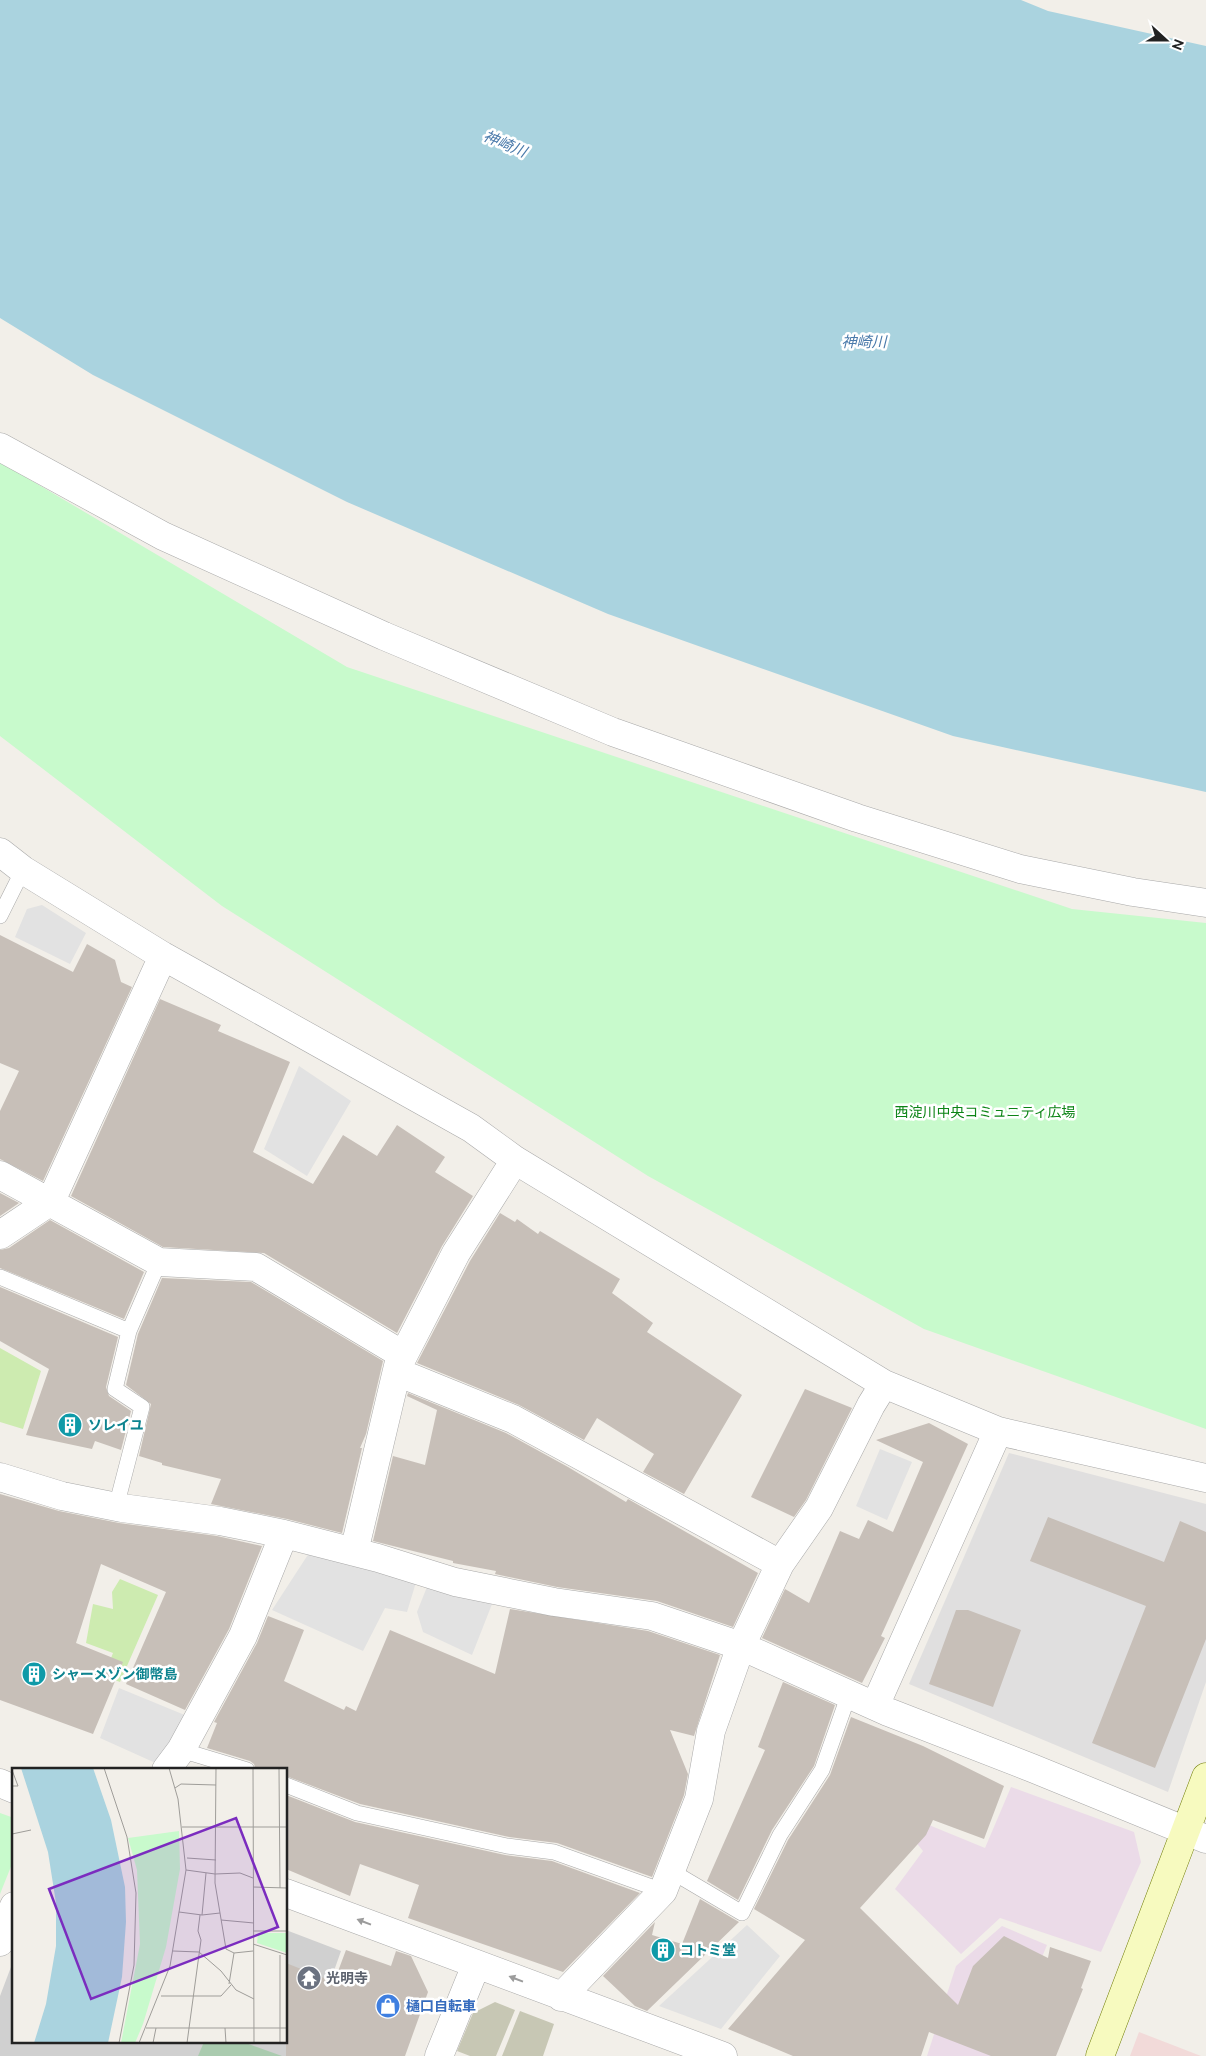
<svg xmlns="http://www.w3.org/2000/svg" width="1206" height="2056" font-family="Ubuntu,'Noto Sans JP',sans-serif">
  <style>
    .residential { fill: #e0dfdf }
    .commercial { fill: #f2dad9 }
    .industrial { fill: #ebdbe8 }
    .religious { fill: #d0d0d0 }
    .construction { fill: #c7c7b4 }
    .grass { fill: #cdebb0 }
    .cemetery { fill: #aacbaf }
    .park { fill: #c8facc }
    .parking { fill: #e2e2e2 }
    .water { fill: #aad3df }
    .building { fill: #c7bfb8 }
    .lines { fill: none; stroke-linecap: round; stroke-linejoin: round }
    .lane-casing { stroke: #a9a9a9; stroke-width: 16 }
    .street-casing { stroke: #a9a9a9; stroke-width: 29 }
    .secondary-casing { stroke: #707d05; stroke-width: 29 }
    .lane { stroke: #fff; stroke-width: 15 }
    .street { stroke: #fff; stroke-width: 28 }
    .secondary { stroke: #f7fabf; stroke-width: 28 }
    .oneway { fill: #9c9c9c }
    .labels { text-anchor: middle; stroke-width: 5; stroke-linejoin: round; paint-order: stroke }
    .park-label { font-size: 14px; fill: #0c8416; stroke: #fff }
    .culture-label { font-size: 14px; font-weight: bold; fill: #0d838f; stroke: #fff; text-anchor: start }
    .worship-label { font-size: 14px; font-weight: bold; fill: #5b616d; stroke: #fff; text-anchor: start }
    .shop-label { font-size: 14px; font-weight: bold; fill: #366cbe; stroke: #fff; text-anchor: start }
    .water-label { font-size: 15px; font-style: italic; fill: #4a7aab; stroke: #fff }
    .inset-road { fill: none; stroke: #9f9d99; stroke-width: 1 }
    .view { fill: #7b2cbf; fill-opacity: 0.15; stroke: #7b2cbf; stroke-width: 2.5 }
    .inset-edge { fill: none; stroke: #222; stroke-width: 2.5 }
  </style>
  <rect width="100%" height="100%" fill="#f2efe9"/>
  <path class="residential" d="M 1009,1453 L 1206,1504 L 1206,1682 L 1168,1792 L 909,1684 Z"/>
  <path class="commercial" d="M 1139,2032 L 1201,2056 L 1130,2056 Z"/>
  <path class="industrial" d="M 1011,1787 L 1134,1832 L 1141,1862 L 1101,1952 L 1000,1918 L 961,1954 L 895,1889 L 923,1851 L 902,1825 L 907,1816 L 985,1848 Z
    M 1002,1926 L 1047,1945 L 1001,2056 L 927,2056 L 956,1966 Z"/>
  <path class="religious" d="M 286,1930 L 341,1951 L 304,2056 L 0,2056 L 0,1996 L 14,1959 L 14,2042 L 286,2042 Z"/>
  <path class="construction" d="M 495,2002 L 515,2010 L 496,2056 L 470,2056 L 457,2051 L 473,2013 Z
    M 520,2011 L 554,2024 L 543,2056 L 502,2056 Z"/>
  <path class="grass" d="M 0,1348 L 41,1371 L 23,1429 L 0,1422 Z
    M 120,1579 L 158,1595 L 120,1682 L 104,1676 L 113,1653 L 86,1643 L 93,1604 L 113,1609 L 112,1592 Z"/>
  <path class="cemetery" d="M 204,2042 L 243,2042 L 282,2056 L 198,2056 Z"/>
  <path class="park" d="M 0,462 L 347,667 L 1072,909 L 1206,923 L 1206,1429 L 924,1329 L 648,1176 L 222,906 L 0,736 Z
    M 0,1813 L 14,1818 L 14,1859 L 0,1894 Z"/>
  <path class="parking" d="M 42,905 L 86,933 L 70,964 L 15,937 L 27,909 Z
    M 299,1066 L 351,1101 L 307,1176 L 264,1149 Z
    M 880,1449 L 912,1462 L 887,1520 L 856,1506 Z
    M 311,1550 L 417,1579 L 407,1612 L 385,1608 L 363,1651 L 272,1610 Z
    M 429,1582 L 494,1599 L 472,1655 L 423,1632 L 417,1612 Z
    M 119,1688 L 192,1718 L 160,1765 L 100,1738 Z
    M 747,1925 L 780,1956 L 721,2029 L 659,2006 Z"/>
  <path class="water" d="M 0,0 L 1021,0 L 1048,11 L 1206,46 L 1206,792 L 953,736 L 608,614 L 347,502 L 93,375 L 0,318 Z"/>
  <path class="building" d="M 0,935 L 73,972 L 87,944 L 115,960 L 121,982 L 132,987 L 43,1181 L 0,1159 L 0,1111 L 19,1071 L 0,1063 Z
    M 160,999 L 221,1025 L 218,1031 L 290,1062 L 253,1152 L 313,1184 L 343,1135 L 377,1156 L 397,1125 L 445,1157 L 435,1172 L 473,1196 L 442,1246 L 397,1333 L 264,1253 L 163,1247 L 71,1196 Z
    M 0,1193 L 19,1203 L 0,1216 Z
    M 500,1213 L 515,1222 L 517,1219 L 538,1234 L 540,1231 L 620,1279 L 612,1293 L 653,1323 L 647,1332 L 742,1395 L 684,1494 L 643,1472 L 654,1454 L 597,1418 L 584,1440 L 519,1405 L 417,1363 L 470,1261 Z
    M 50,1220 L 144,1272 L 124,1319 L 0,1268 L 0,1250 L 9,1248 Z
    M 162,1278 L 251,1282 L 383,1361 L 366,1434 L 360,1448 L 362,1448 L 342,1533 L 287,1519 L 211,1504 L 221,1479 L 162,1465 L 162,1463 L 139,1456 L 151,1404 L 126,1385 L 138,1334 Z
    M 0,1287 L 118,1337 L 106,1387 L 109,1396 L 131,1411 L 121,1450 L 95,1441 L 92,1449 L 26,1435 L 49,1369 L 0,1341 Z
    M 805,1389 L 852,1408 L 806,1500 L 794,1517 L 751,1497 Z
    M 408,1393 L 506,1433 L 568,1467 L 626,1502 L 628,1499 L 758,1573 L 733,1627 L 657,1601 L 557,1587 L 495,1574 L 496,1571 L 453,1563 L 453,1561 L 373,1541 L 393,1456 L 425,1465 L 437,1410 L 407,1396 Z
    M 929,1423 L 968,1444 L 881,1636 L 885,1638 L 862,1683 L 762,1638 L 785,1589 L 809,1603 L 840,1531 L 859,1539 L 868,1520 L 893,1532 L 923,1462 L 876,1440 Z
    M 0,1494 L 59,1511 L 119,1523 L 217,1536 L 262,1546 L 229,1629 L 185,1710 L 126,1684 L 166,1592 L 101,1564 L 76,1643 L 123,1662 L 93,1734 L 0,1700 Z
    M 1048,1517 L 1164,1562 L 1180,1521 L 1206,1532 L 1206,1639 L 1155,1768 L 1092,1743 L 1146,1606 L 1030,1561 Z
    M 510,1609 L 648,1631 L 720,1655 L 694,1736 L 670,1730 L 688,1774 L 684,1795 L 652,1877 L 557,1843 L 509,1837 L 360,1804 L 286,1776 L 286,1770 L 256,1770 L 254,1764 L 250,1761 L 207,1748 L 217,1723 L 214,1722 L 257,1643 L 268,1616 L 304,1630 L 284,1681 L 344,1710 L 346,1706 L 356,1711 L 390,1630 L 495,1674 Z
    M 956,1610 L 968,1610 L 1021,1630 L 993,1707 L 929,1684 Z
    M 783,1682 L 835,1705 L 814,1766 L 772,1830 L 738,1900 L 707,1881 L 765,1750 L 758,1747 Z
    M 851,1717 L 923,1746 L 1004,1786 L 984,1839 L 933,1820 L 926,1835 L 860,1908 L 958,2005 L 973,1966 L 1004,1936 L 1048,1958 L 1050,1947 L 1091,1961 L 1081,1988 L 1083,1989 L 1056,2056 L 991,2056 L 929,2032 L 921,2056 L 793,2056 L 728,2029 L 805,1940 L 754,1909 L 788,1840 L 830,1775 Z
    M 286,1795 L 355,1822 L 505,1855 L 552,1861 L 640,1893 L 563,1972 L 408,1918 L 419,1885 L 360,1864 L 350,1896 L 286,1869 Z
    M 700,1899 L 739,1922 L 647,2011 L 635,2006 L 603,1976 L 655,1922 L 652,1935 L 682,1944 Z
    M 346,1950 L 391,1966 L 396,1951 L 411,1956 L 428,1992 L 405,2056 L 286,2056 L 286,1963 L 334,1982 Z"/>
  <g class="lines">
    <defs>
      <path id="lane" d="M 0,916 L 23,870
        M 0,1277 L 129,1331 L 159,1262
        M 116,1507 L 142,1407 L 115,1389 L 129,1331
        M 181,1750 L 247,1770
        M 286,1785 L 357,1813 L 507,1846 L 554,1852 L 663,1891
        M 671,1871 L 742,1913 L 780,1835 L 822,1770 L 849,1694"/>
      <path id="street" d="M 0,447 L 163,536 L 384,636 L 613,732 L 857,818 L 1020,869 L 1133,892 L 1206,903
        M 0,852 L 23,870 L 163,956 L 471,1128 L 515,1160 L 884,1384 L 998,1431 L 1206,1478
        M 0,1175 L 159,1262 L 256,1267 L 403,1355
        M 0,1235 L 51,1201 L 163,956
        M 397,1372 L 513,1419 L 780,1564
        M 0,1477 L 62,1496 L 122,1508 L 220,1521 L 284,1534 L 378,1558 L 455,1582 L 554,1602 L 652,1616 L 741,1646 L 888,1712 L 1032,1768 L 1206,1839
        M 354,1552 L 398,1366 L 456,1253 L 515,1160
        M 875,1706 L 998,1431
        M 166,1770 L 181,1750 L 243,1636 L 284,1534
        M 0,1783 L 14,1789
        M 286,1893 L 723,2056
        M 0,1942 L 14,1906
        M 561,1997 L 663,1891 L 699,1799 L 711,1731 L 741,1646 L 780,1564 L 819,1508 L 871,1405 L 884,1384
        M 439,2056 L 476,1965"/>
      <path id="secondary" d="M 1100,2056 L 1206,1777"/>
    </defs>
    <use href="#lane" class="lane-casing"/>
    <use href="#street" class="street-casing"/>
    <use href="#secondary" class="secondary-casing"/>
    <use href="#lane" class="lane"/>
    <use href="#street" class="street"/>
    <use href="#secondary" class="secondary"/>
  </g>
  <defs><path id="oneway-solid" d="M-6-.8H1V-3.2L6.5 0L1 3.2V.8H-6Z" transform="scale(1.25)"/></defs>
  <g class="oneway">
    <use href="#oneway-solid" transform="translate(364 1922) rotate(-159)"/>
    <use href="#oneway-solid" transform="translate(516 1979) rotate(-159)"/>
  </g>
  <defs>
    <symbol id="building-disc" viewBox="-11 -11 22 22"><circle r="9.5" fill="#0f9aa8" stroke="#fff"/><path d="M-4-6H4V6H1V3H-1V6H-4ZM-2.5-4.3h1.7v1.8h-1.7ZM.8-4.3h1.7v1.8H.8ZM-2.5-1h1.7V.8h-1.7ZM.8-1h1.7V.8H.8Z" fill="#fff"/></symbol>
    <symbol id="temple-disc" viewBox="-11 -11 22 22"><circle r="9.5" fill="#6b7280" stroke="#fff"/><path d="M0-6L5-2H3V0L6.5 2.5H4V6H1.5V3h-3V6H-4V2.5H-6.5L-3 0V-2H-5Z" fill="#fff"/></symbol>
    <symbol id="shop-disc" viewBox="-11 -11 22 22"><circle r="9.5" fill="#3f7fe0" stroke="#fff"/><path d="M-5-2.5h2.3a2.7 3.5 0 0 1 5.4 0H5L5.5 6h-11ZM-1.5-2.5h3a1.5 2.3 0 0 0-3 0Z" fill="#fff"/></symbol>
  </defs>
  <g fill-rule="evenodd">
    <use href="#building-disc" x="56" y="1411" width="28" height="28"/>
    <use href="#building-disc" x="20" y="1660" width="28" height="28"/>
    <use href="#building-disc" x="649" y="1936" width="28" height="28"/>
    <use href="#temple-disc" x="295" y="1964" width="28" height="28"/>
    <use href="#shop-disc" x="374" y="1992" width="28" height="28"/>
  </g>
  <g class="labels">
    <g class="park-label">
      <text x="985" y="1117">西淀川中央コミュニティ広場</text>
    </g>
    <g class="culture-label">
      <text x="88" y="1430">ソレイユ</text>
      <text x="52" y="1679">シャーメゾン御幣島</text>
      <text x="680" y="1955">コトミ堂</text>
    </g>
    <g class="worship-label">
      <text x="326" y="1983">光明寺</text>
    </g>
    <g class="shop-label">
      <text x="406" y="2011">樋口自転車</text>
    </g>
    <g class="water-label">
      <text transform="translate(505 144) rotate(23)" y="5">神崎川</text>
      <text x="864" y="347">神崎川</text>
    </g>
  </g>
  <g transform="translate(12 1768)">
    <rect width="275" height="275" fill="#f2efe9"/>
    <path d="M 167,63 L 168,101 L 154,179 L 131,256 L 123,275 L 109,275 L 128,176 L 125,102 L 116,70 ZM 246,165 L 275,165 L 275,185 L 245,175 Z" fill="#c8facc"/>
    <path d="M 9,0 L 81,0 L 99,52 L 113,119 L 114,154 L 110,209 L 96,275 L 22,275 L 34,236 L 44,178 L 44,135 L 36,84 Z" fill="#aad3df"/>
    <path class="inset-road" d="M 92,0 L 115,69 L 124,125 L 122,197 L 107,275M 204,0 L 203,115 L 214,181 L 222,185 L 217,216M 241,0 L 242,275M 267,0 L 268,120M 0,2 L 6,18 L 0,18M 163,20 L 169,16 L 204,17M 170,59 L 275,59M 0,66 L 19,62M 175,90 L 204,92M 174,102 L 203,106 L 228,105 L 241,110M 241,119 L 275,120M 167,144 L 190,147 L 208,145M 190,147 L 194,105M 209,152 L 242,155M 241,163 L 275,163M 241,176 L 275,187M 161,183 L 187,184 L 209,203 L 224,222 L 242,231M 222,185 L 241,183M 149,228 L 209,228 L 219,217M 134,260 L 275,260M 213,260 L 214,275M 127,275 L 158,198 L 174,102 L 166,31 L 157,0M 141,275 L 144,260M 175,275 L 189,172 L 186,163 L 188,147M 268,275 L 268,187"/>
    <path class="view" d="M 224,50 L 266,159 L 79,231 L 37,121 Z"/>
    <rect width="275" height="275" class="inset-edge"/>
  </g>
  <g transform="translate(1166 40) rotate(111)" stroke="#ffffff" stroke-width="4" paint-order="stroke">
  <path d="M0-4L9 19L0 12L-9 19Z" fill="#222222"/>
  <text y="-8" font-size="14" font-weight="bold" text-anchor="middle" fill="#222222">N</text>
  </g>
</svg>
